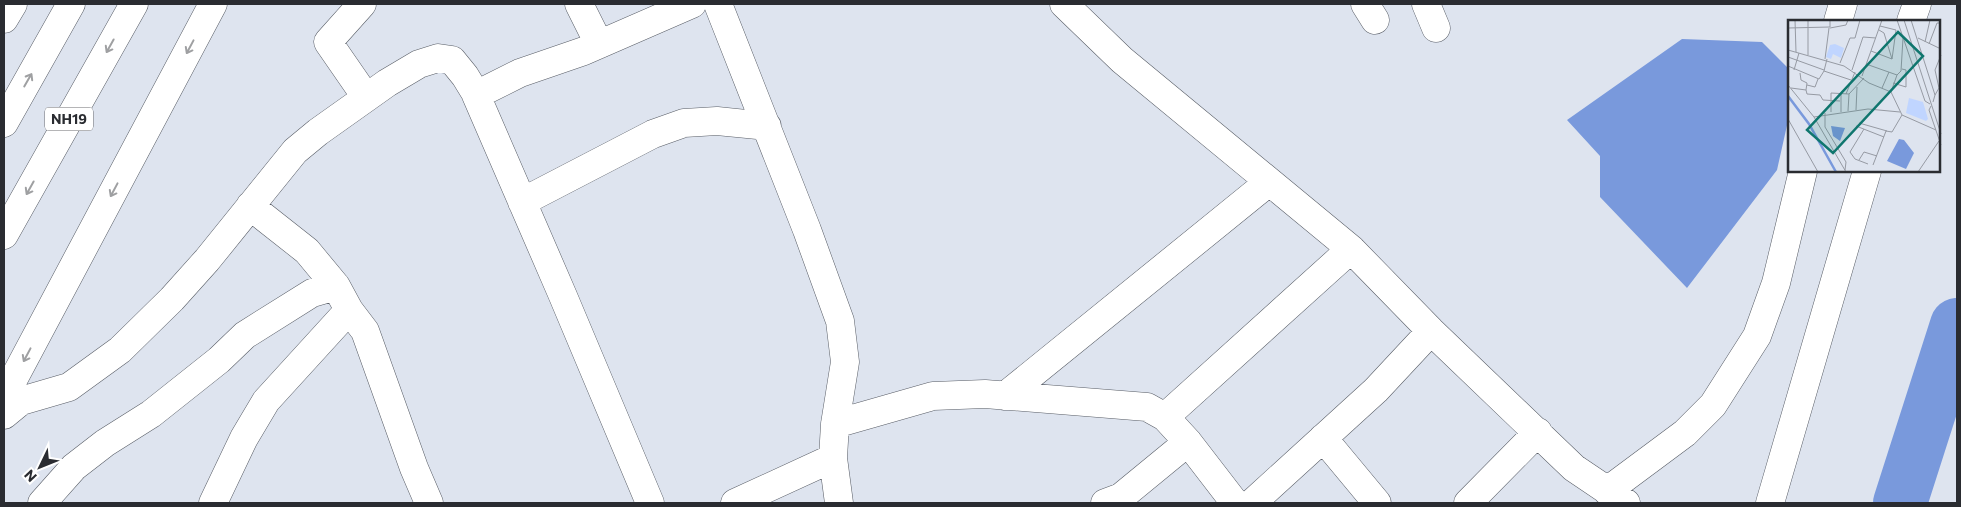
<svg xmlns="http://www.w3.org/2000/svg" width="1961" height="507" font-family="Commissioner,sans-serif">
  <style>
    .water { fill: #7999dc }
    .lines { fill: none; stroke-linecap: round; stroke-linejoin: round }
    .river { stroke: #7999dc; stroke-width: 54 }
    .minor-casing { stroke: #585d66; stroke-width: 29 }
    .highway-casing { stroke: #585d66; stroke-width: 29 }
    .minor { stroke: #fff; stroke-width: 28 }
    .highway { stroke: #fff; stroke-width: 28 }
    .oneway { stroke: #9fa0a2 }
    .labels { text-anchor: middle; stroke-width: 4; stroke-linejoin: round; paint-order: stroke }
    .shield { fill: #fff; stroke: #6a6b6f; stroke-width: 1 }
    .shield-label { font-size: 14px; font-weight: bold; fill: #2a2c31 }
    .inset-river { fill: none; stroke: #7999dc; stroke-width: 2.5 }
    .inset-road { fill: none; stroke: #969aa3; stroke-width: 1 }
    .view { fill: #0f766e; fill-opacity: 0.15; stroke: #0f766e; stroke-width: 2.5 }
    .inset-edge { fill: none; stroke: #2a2c31; stroke-width: 2.5 }
  </style>
  <rect width="100%" height="100%" fill="#dee4ef"/>
  <path class="water" d="M 1682,39 L 1762,42 L 1790,70 L 1790,112 L 1777,170 L 1687,288 L 1600,197 L 1600,156 L 1567,120 Z"/>
  <g class="lines">
    <path class="river" d="M 1900,503 L 1957,325"/>
    <defs>
      <path id="minor" d="M 362,4 L 328,42 L 366,97
        M 579,4 L 599,44
        M 718,4 L 807,230 L 840,321 L 845,362 L 835,424 L 833,458 L 839,503
        M 1064,4 L 1122,60 L 1351,249 L 1431,331 L 1574,468 L 1626,503
        M 1365,4 L 1375,20
        M 1426,4 L 1436,28
        M 4,19 L 13,4
        M 1838,21 L 1843,4
        M 1911,21 L 1917,4
        M 522,202 L 653,134 L 684,123 L 717,121 L 767,126
        M 250,206 L 307,251 L 336,286
        M 1005,396 L 1269,182
        M 4,397 L 213,4
        M 4,415 L 21,401 L 69,387 L 120,350 L 172,299 L 207,260 L 295,151 L 318,132 L 387,83 L 419,64 L 438,58 L 452,60 L 465,76 L 476,94
        M 835,424 L 933,396 L 985,394 L 1147,407 L 1165,417
        M 1323,438 L 1377,503
        M 1607,491 L 1685,433 L 1713,405 L 1757,336 L 1776,283 L 1803,171
        M 42,503 L 74,467 L 105,443 L 151,414 L 219,360 L 245,335 L 312,293 L 336,286 L 349,310
        M 213,503 L 244,438 L 266,401 L 349,310 L 365,331 L 414,468 L 429,503
        M 650,503 L 563,296 L 476,95 L 520,73 L 584,51 L 692,4
        M 735,503 L 833,458
        M 1105,503 L 1121,497 L 1188,442
        M 1235,503 L 1188,442 L 1165,417 L 1351,249
        M 1252,503 L 1376,390 L 1431,331
        M 1468,503 L 1538,432
        M 1770,503 L 1867,171"/>
      <path id="highway" d="M 4,123 L 71,4
        M 4,235 L 134,4"/>
    </defs>
    <use href="#minor" class="minor-casing"/>
    <use href="#highway" class="highway-casing"/>
    <use href="#minor" class="minor"/>
    <use href="#highway" class="highway"/>
  </g>
  <defs><path id="oneway-shaft" d="M-6 0H5M1.5-3L5.5 0L1.5 3" fill="none" stroke-width="1.6" stroke-linecap="round" stroke-linejoin="round" transform="scale(1.25)"/></defs>
  <g class="oneway">
    <use href="#oneway-shaft" transform="translate(110 46) rotate(119)"/>
    <use href="#oneway-shaft" transform="translate(190 47) rotate(118)"/>
    <use href="#oneway-shaft" transform="translate(28 80) rotate(-60)"/>
    <use href="#oneway-shaft" transform="translate(30 188) rotate(119)"/>
    <use href="#oneway-shaft" transform="translate(114 190) rotate(118)"/>
    <use href="#oneway-shaft" transform="translate(27 355) rotate(118)"/>
  </g>
  <g class="labels">
    <rect class="shield" x="45" y="107.5" width="48" height="23" rx="4"/>
    <g class="shield-label">
      <text x="69" y="124">NH19</text>
    </g>
  </g>
  <g transform="translate(1788 20)">
    <rect width="152" height="152" fill="#dee4ef"/>
    <path d="M 47,24 L 56,28 L 53,38 L 45,34 L 43,39 L 38,37 L 42,25 ZM 121,78 L 135,82 L 140,99 L 138,101 L 118,93 Z" fill="#c0d5ff"/>
    <path d="M 43,106 L 57,108 L 52,121 L 45,116 ZM 111,119 L 116,120 L 126,133 L 118,149 L 99,141 Z" fill="#7999dc"/>
    <path class="inset-river" d="M 0,76 L 21,104 L 48,152"/>
    <path class="inset-road" d="M 7,0 L 8,32M 109,0 L 137,81 L 142,84M 116,0 L 153,114M 123,0 L 147,75 L 145,82M 92,6 L 108,10M 0,8 L 42,7 L 42,0M 42,8 L 58,5 L 60,0M 130,18 L 153,29M 137,22 L 142,0M 141,24 L 149,3 L 153,3M 0,30 L 56,46 L 81,63 L 103,72 L 114,95 L 148,110M 83,31 L 104,39 L 96,13 L 91,10M 20,35 L 20,0M 0,37 L 36,50M 37,39 L 41,8M 39,39 L 36,51 L 63,60M 104,39 L 108,10M 52,43 L 62,18 L 67,18 L 72,0M 78,44 L 109,55 L 103,72M 0,46 L 31,59 L 36,51M 6,50 L 11,33M 64,50 L 75,17 L 88,18M 109,55 L 113,51 L 115,18M 74,56 L 94,0M 105,63 L 118,67 L 118,50 L 114,49M 0,65 L 26,97 L 58,152M 19,65 L 27,67 L 30,59M 3,68 L 18,70 L 19,63 L 13,60 L 12,53M 94,68 L 101,52M 18,70 L 19,74 L 32,75 L 35,80 L 52,81M 53,74 L 53,92M 58,74 L 67,52M 61,74 L 76,58M 147,75 L 151,68 L 147,50 L 153,35M 143,86 L 141,90 L 153,125M 68,90 L 69,67M 43,92 L 43,73 L 61,74 L 60,91M 37,93 L 37,107 L 58,142 L 57,150M 26,97 L 80,89 L 112,92M 0,99 L 30,152M 71,103 L 99,111M 68,106 L 96,117M 76,109 L 62,132 L 67,139 L 80,144M 71,140 L 76,132 L 89,136M 85,145 L 98,111 L 104,112 L 114,95M 130,152 L 151,121"/>
    <path class="view" d="M 110,12 L 135,36 L 45,133 L 19,110 Z"/>
    <rect width="152" height="152" class="inset-edge"/>
  </g>
  <rect width="1961" height="507" fill="none" stroke="#2a2c31" stroke-width="10"/>
  <g transform="translate(40 467) rotate(227)" stroke="#ffffff" stroke-width="4" paint-order="stroke">
  <path d="M0-4L9 19L0 12L-9 19Z" fill="#2a2c31"/>
  <text y="-8" font-size="14" font-weight="bold" text-anchor="middle" fill="#2a2c31">N</text>
  </g>
</svg>
